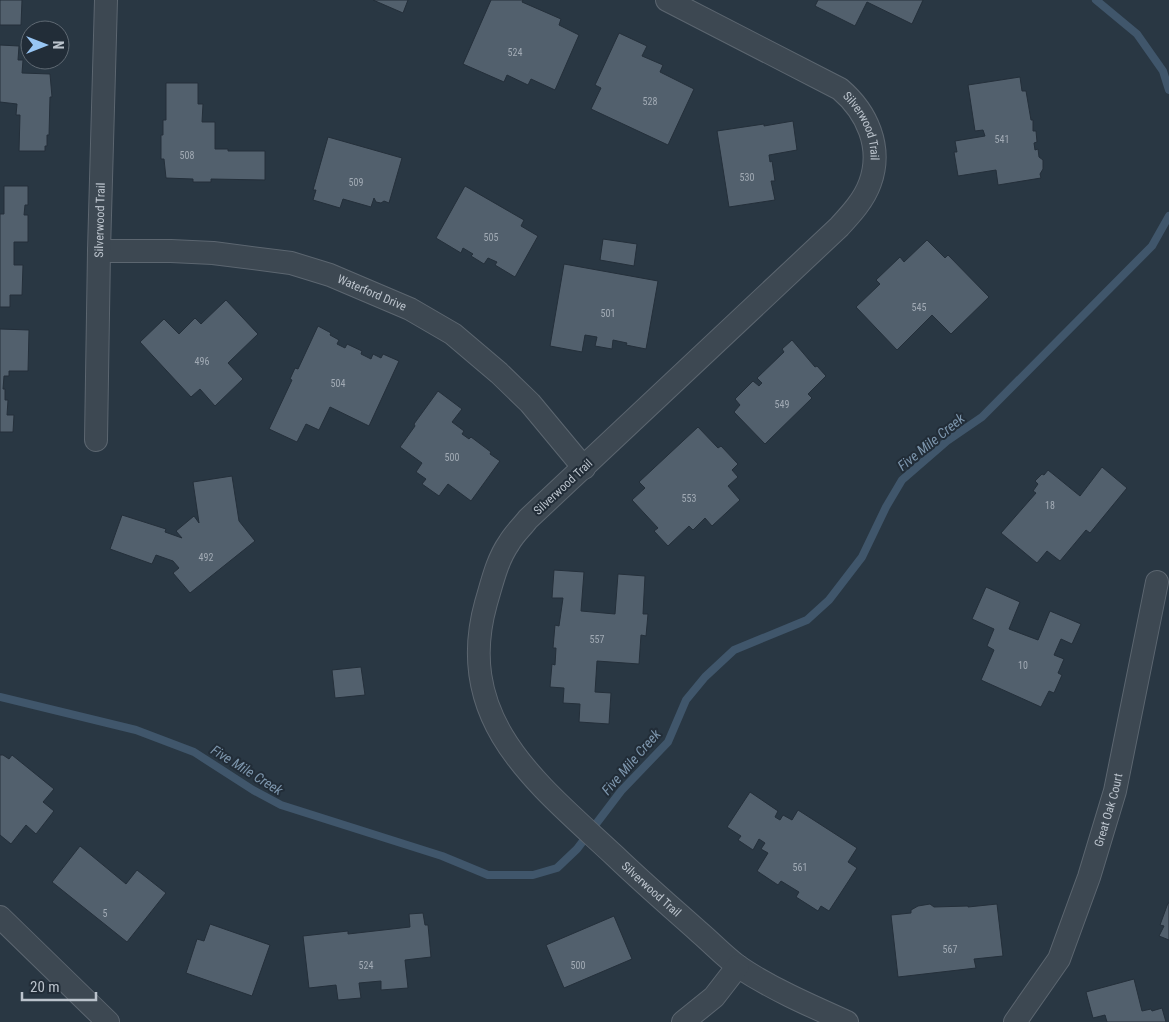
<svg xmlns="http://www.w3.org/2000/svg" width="1169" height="1022" font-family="'Roboto Condensed',sans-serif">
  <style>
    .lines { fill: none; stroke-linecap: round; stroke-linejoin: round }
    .stream { stroke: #40566b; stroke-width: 8 }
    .building { fill: #52606d; stroke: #242f3a }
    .street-casing { stroke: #5c6670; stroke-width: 24 }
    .street { stroke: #3d4852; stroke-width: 22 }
    .labels { text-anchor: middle; stroke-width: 4; stroke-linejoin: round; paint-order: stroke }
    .number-label { font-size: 10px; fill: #a1aab4 }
    .street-label { font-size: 12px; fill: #bbc3cc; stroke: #222d38 }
    .water-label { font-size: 14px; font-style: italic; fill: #7d96ad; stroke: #222d38 }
  </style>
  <rect width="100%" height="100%" fill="#293743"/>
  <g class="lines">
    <path class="stream" d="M 1096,0 L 1137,34 L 1163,71 L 1169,90
      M 0,697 L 136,730 L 194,752 L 253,790 L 281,805 L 442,856 L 488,875 L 533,875 L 557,868 L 577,849 L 621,791 L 668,742 L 686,700 L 705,677 L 734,650 L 807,620 L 829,600 L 862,557 L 886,507 L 902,480 L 947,441 L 982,417 L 1152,246 L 1169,216"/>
  </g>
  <path class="building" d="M 0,0 L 22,0 L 21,25 L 0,25 Z
    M 373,0 L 408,0 L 403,13 Z
    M 491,0 L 523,0 L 522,2 L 561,19 L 559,25 L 579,35 L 555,90 L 531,79 L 528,85 L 507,75 L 504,82 L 463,64 Z
    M 818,0 L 923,0 L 912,24 L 867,2 L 855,26 L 815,6 Z
    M 619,33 L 647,46 L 642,56 L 663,65 L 660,72 L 694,89 L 668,145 L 591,109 L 601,88 L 595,85 Z
    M 0,45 L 19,46 L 18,60 L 23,60 L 22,73 L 50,74 L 52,97 L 50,97 L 49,135 L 47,135 L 47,146 L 45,146 L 45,151 L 19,151 L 20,115 L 16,115 L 17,104 L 0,102 Z
    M 1020,77 L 1022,91 L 1026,91 L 1031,120 L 1033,120 L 1033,131 L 1036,131 L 1037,142 L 1034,143 L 1035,150 L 1038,149 L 1039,157 L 1043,160 L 1043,169 L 1040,174 L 1041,178 L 998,185 L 996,170 L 958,176 L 954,152 L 957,152 L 955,141 L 985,136 L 983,130 L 975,131 L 968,85 Z
    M 166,83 L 198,83 L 198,104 L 203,104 L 202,122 L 215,122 L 215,149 L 228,149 L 228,151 L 265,151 L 265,180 L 211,179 L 211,182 L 193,182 L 193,179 L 166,178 L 164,159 L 161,159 L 161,135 L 163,135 L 163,120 L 166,120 Z
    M 793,121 L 797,150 L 769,155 L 770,162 L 772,161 L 775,181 L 771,181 L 775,200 L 729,207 L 717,131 L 764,124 L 764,126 Z
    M 328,137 L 402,158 L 389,203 L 384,201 L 381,203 L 376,202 L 374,198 L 371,207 L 343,199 L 340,208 L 313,200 L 316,190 L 313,190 Z
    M 4,186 L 28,186 L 28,205 L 25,205 L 24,215 L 28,215 L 28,242 L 14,242 L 14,265 L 23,265 L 22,295 L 10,295 L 10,307 L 0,307 L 0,214 L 4,214 Z
    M 465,186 L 524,220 L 521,226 L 538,236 L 515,277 L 495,265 L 497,262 L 488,258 L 484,264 L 471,256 L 473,254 L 463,248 L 461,253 L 436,238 Z
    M 603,239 L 637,244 L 634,266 L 600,260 Z
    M 927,240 L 945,258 L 948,255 L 989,297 L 951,334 L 932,315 L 897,350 L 856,307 L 880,284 L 876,280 L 900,257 L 904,262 Z
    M 564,264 L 658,281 L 646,349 L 626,345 L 627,343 L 613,340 L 612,349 L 595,346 L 597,337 L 585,335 L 582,352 L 550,346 Z
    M 226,300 L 258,334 L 228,363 L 243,379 L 215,406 L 200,389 L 191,397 L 140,342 L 164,319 L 179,334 L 195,318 L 201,324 Z
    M 318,326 L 331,333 L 330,335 L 339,340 L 337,344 L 345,348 L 347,344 L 362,351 L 361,354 L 371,359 L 373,354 L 381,358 L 383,354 L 399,361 L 369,426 L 330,407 L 319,430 L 306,424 L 297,442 L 269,429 L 292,380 L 290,379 L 295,368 L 298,369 Z
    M 0,329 L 29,330 L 28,371 L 9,371 L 9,376 L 4,376 L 3,389 L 5,389 L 5,400 L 8,400 L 7,415 L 14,415 L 13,432 L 0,432 Z
    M 792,340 L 815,367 L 817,366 L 826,376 L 808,394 L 812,398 L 765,444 L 734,412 L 740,405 L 735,399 L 753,381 L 759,386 L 762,383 L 757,378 L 784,352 L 782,349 Z
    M 438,391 L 462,409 L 452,422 L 464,431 L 462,434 L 469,439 L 471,437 L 491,452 L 490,454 L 500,461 L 471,501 L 448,484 L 439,496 L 422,484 L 426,479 L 416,472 L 422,463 L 400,447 L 415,426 L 414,424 Z
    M 698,427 L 718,448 L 721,446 L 738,464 L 732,470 L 738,477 L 728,486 L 740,500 L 712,526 L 705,518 L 693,530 L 689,526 L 668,546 L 654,531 L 658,528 L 632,500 L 645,488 L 639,482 Z
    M 1102,467 L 1127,488 L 1090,533 L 1086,530 L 1060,561 L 1047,551 L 1037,563 L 1001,533 L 1036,493 L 1033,491 L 1038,484 L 1035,481 L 1042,474 L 1044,475 L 1048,470 L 1080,496 Z
    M 232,476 L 239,521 L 255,541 L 190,593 L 173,573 L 179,568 L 173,561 L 156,555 L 152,564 L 110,549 L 122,515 L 166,529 L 165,532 L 182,538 L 176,531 L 194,516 L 199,523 L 193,482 Z
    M 554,570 L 584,572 L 581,611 L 615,614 L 618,574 L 645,576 L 643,614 L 648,614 L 646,636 L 641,635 L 639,664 L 597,661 L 595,692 L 611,693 L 609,724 L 579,722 L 580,704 L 563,703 L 564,688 L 550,687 L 552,664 L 555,665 L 556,648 L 553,648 L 555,625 L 559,626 L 563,598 L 552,598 Z
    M 986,587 L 1020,602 L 1009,629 L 1038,640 L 1050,611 L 1081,624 L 1072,644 L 1061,639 L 1054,655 L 1064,659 L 1058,673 L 1062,675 L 1054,693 L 1049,691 L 1041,707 L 981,680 L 994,650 L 987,646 L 994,629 L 972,619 Z
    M 361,667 L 365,695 L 335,698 L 332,670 Z
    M 0,755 L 3,755 L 9,759 L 12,755 L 54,789 L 43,802 L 54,811 L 36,834 L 26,825 L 11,844 L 0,835 Z
    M 750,792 L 778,811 L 775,817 L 780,820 L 783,815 L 792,820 L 798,810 L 857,848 L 848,862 L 857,868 L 829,911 L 821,906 L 818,911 L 796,897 L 799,892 L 781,881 L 778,885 L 757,871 L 768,853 L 761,849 L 765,843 L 759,839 L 753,850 L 738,840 L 741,836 L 727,827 Z
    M 80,846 L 126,884 L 137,870 L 166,893 L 127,942 L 52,882 Z
    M 1168,903 L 1169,903 L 1169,940 L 1159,936 L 1164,926 L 1160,925 Z
    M 930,904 L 934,907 L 968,906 L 968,907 L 997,904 L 1003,956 L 974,959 L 976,968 L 898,977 L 891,915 L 911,913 L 911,910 L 918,906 Z
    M 423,913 L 425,925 L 428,925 L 431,957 L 405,960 L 408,988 L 381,990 L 381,981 L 359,983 L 361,998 L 338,1000 L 336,985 L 309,988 L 303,936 L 348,931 L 348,934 L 410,927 L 409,914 Z
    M 614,916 L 632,959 L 564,988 L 546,945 Z
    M 210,924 L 270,945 L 252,996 L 186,973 L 197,939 L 204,941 Z
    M 1134,979 L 1142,1011 L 1151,1009 L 1152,1011 L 1162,1008 L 1166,1022 L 1107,1022 L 1105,1015 L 1093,1018 L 1086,992 Z"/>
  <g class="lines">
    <defs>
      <g id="street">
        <path id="s1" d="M 667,0 L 840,89 C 867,112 883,147 870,183 C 864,200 851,214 839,227 L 528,519 C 522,527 514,534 509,543 C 497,560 492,583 486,603 C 453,721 538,784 615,856 C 642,882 671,907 699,932 C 712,943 725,957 739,967 C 772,989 811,1006 847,1022"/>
        <path id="s2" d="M 99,251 L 171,251 L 213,253 L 291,263 L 330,275 L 410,309 L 453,334 L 499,373 L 530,403 L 584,468"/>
        <path id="s3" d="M 96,440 L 99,251 L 106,0"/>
        <path d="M 0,917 L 108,1022"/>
        <path d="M 683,1022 L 714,997 L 738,966"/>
        <path id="s4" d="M 1015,1022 L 1059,959 L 1089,877 L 1115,791 L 1157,582"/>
      </g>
    </defs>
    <use href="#street" class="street-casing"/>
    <use href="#street" class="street"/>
  </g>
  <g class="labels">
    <g class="number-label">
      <text x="515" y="56">524</text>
      <text x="650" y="105">528</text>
      <text x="1002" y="143">541</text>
      <text x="187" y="159">508</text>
      <text x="747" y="181">530</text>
      <text x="356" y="186">509</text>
      <text x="491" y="241">505</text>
      <text x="919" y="311">545</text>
      <text x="608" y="317">501</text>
      <text x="202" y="365">496</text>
      <text x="338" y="387">504</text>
      <text x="782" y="408">549</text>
      <text x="452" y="461">500</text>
      <text x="689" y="502">553</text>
      <text x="1050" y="509">18</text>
      <text x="206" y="561">492</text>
      <text x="597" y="643">557</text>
      <text x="1023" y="669">10</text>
      <text x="800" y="871">561</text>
      <text x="105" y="917">5</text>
      <text x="950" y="953">567</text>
      <text x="366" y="969">524</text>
      <text x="578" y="969">500</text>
    </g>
    <g class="street-label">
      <text dy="4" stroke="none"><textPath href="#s1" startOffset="239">Silverwood Trail</textPath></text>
      <text dy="4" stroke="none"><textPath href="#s3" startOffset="220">Silverwood Trail</textPath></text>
      <text dy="4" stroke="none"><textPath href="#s2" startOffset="279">Waterford Drive</textPath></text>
      <text transform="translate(563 487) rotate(-43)" y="4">Silverwood Trail</text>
      <text dy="4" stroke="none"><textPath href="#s4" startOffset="234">Great Oak Court</textPath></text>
      <text dy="4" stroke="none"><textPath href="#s1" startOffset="1228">Silverwood Trail</textPath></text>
    </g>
    <g class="water-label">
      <text transform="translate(931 442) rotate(-39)" y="5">Five Mile Creek</text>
      <text transform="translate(631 762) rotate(-49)" y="5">Five Mile Creek</text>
      <text transform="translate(247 770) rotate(32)" y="5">Five Mile Creek</text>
    </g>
  </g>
  <g transform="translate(45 45) rotate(90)"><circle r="24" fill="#222d38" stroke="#5f6973"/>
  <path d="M0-4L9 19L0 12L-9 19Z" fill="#98c6f4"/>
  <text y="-8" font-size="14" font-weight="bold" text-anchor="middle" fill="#bbc3cc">N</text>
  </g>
  <path d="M22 992v8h74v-8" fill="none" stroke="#bbc3cc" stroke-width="2.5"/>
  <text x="30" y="992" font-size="15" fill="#bbc3cc" stroke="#222d38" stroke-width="4" paint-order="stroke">20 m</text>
</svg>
